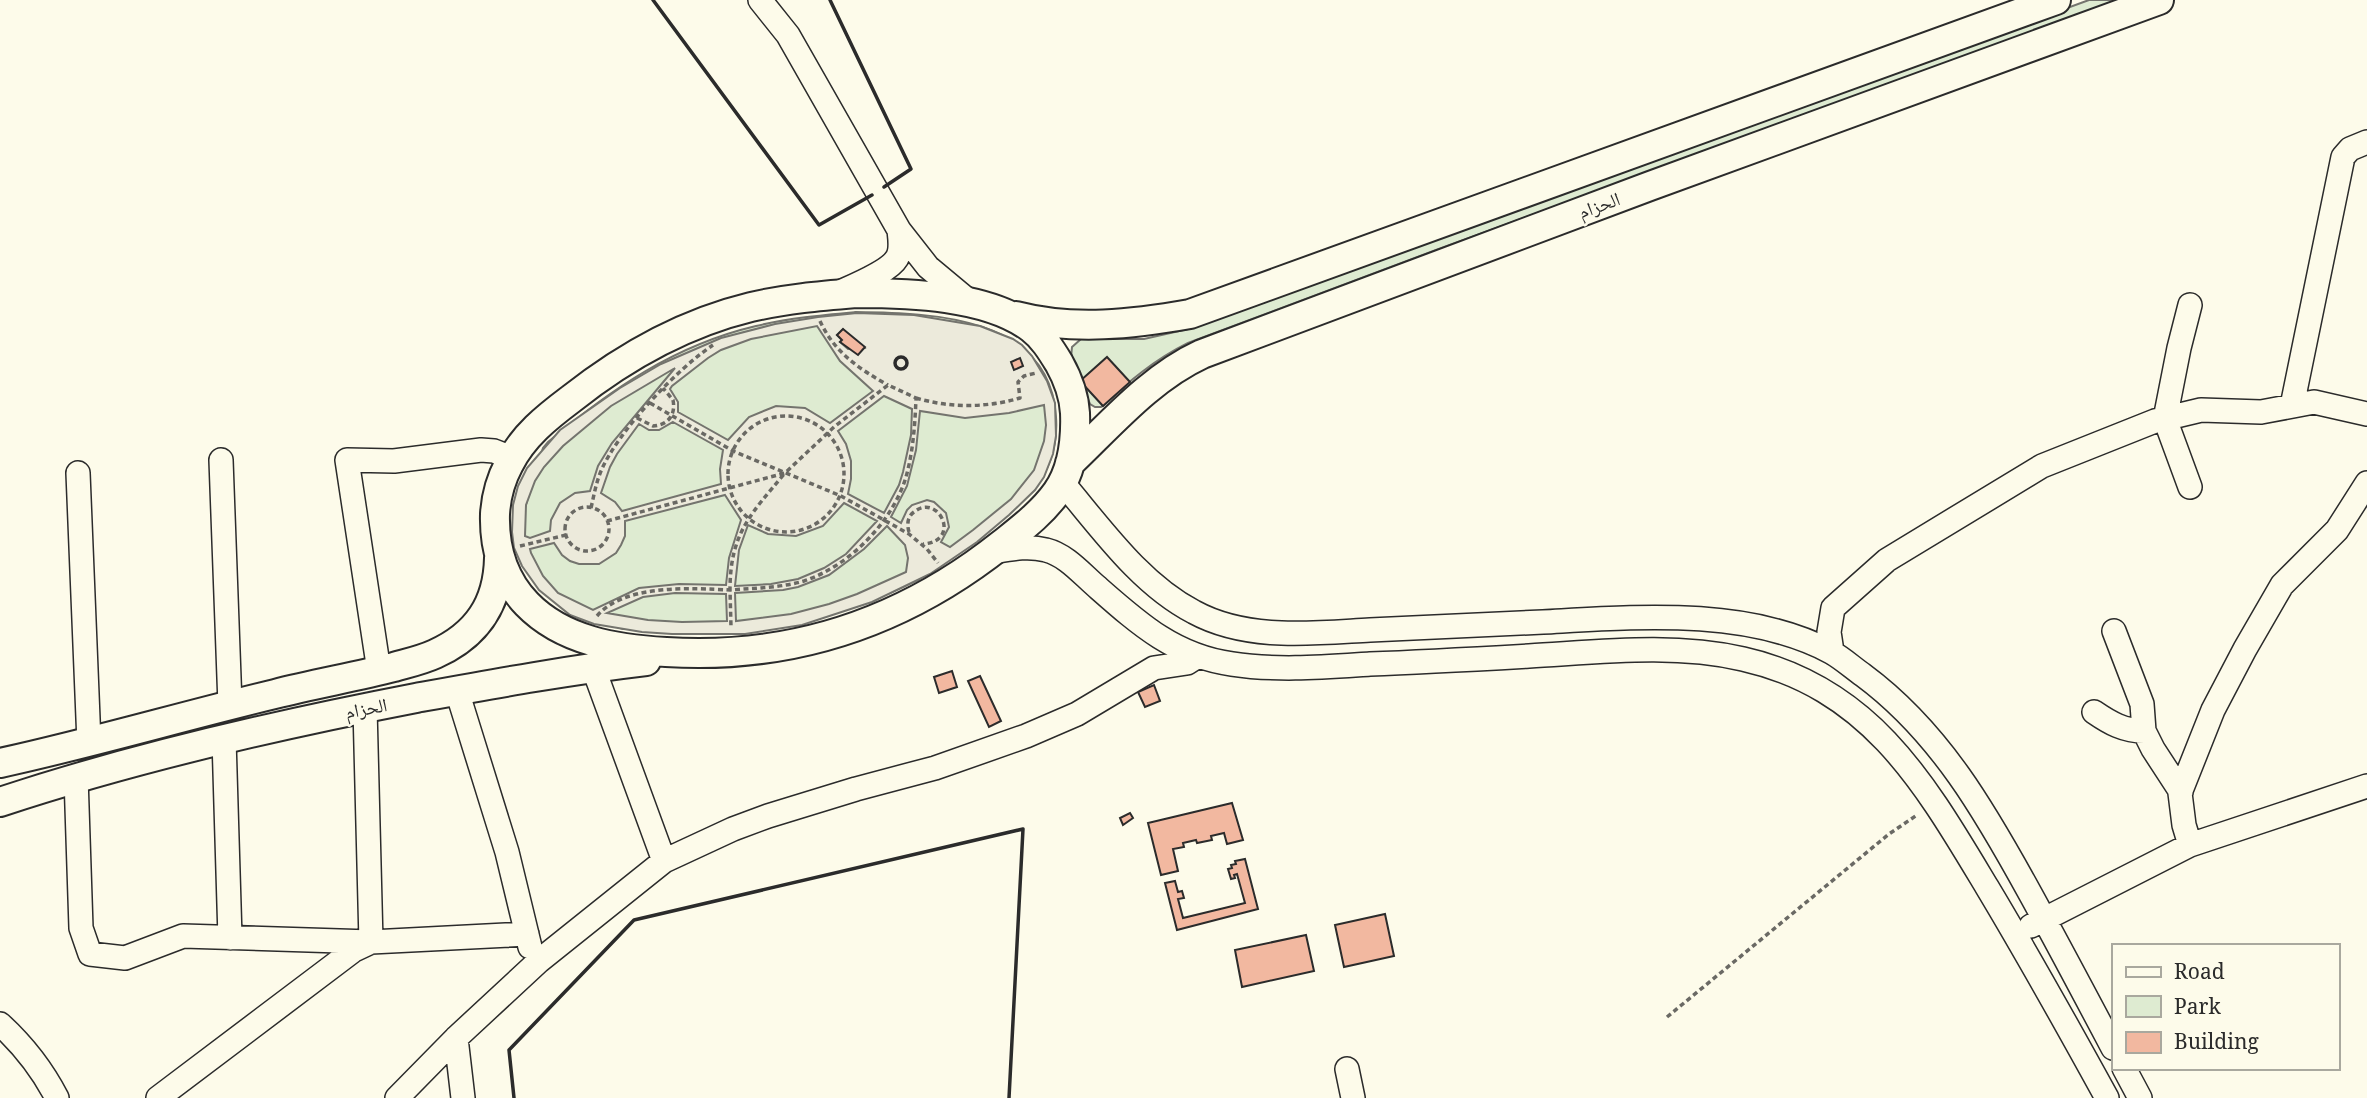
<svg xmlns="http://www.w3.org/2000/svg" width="2367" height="1098" font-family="Georgia,'Noto Naskh Arabic',serif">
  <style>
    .green { fill: #deebd1; stroke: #74746e; stroke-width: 2 }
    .parking { fill: #eceadb; stroke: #74746e; stroke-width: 2; fill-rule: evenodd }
    .building { fill: #f2b8a0; stroke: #2b2b2b; stroke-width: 2 }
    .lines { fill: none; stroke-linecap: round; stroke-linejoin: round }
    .minor-casing { stroke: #2b2b2b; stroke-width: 26 }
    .major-casing { stroke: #2b2b2b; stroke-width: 32 }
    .path { stroke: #6a6964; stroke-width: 3.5; stroke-dasharray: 5 3.5; stroke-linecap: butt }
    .minor { stroke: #fdfbea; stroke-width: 23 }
    .major { stroke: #fdfbea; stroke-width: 28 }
    .wall { stroke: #2b2b2b; stroke-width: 3.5 }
    .labels { text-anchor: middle; stroke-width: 5; stroke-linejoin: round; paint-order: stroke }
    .street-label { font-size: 19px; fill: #2b2b2b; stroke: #fdfbea }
  </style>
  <rect width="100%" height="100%" fill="#fdfbea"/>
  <path class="green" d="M 2089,0 L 2120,0 L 1436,250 L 1188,343 C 1154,360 1128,382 1101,407 L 1095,407 L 1090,404 L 1071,358 L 1072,347 L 1081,339 L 1144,339 L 1188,329 Z
    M 856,312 C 933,313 1050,316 1056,417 C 1058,445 1050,470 1032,492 L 918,580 L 890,593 L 823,617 L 623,629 L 566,611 L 515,541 L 543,448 L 548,442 C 611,389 675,345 756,326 C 789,318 823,315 856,312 Z"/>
  <path class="parking" d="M 857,313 L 914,315 L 980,326 L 1013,339 L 1022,345 L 1032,356 L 1047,381 L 1055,403 L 1056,436 L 1053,454 L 1044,477 L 1035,490 L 1009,515 L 977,542 L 930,574 L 872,602 L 802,625 L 745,634 L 672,634 L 642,632 L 594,624 L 570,615 L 539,590 L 522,566 L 514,548 L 512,532 L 513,505 L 518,486 L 527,468 L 560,430 L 620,388 L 661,364 L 721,338 L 775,324 L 818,317 ZM 817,326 L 840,361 L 873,391 L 830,423 L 805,408 L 776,406 L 749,417 L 728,440 L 678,412 L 678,402 L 670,389 L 672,386 L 708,358 L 721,350 L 751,339 ZM 843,329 L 847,334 L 864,348 L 848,349 L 840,342 L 842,340 L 837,335 ZM 675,368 L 612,443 L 598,466 L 590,491 L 575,493 L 560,503 L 551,520 L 550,531 L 530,538 L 525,536 L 526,505 L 535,481 L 544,467 L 563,446 L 611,406 ZM 884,396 L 912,409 L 911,435 L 903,472 L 899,485 L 884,513 L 848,494 L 851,479 L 851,461 L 846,444 L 838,431 ZM 1044,405 L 1046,425 L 1044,441 L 1034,470 L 1011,499 L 973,530 L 950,547 L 941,542 L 949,527 L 946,513 L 934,502 L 927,500 L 912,505 L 907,510 L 901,523 L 891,517 L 907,486 L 916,450 L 920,411 L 965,418 L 1009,413 ZM 673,422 L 723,450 L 720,469 L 721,484 L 622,511 L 615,502 L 601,493 L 610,467 L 617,454 L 639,424 L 649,430 L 659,430 ZM 725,495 L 741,520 L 729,558 L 726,585 L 679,584 L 639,588 L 593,610 L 558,593 L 543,576 L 531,553 L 530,549 L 554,543 L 562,555 L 570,561 L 579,564 L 599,564 L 616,553 L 621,545 L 625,536 L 625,521 ZM 844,503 L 877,521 L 846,554 L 824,568 L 798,579 L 771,584 L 735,586 L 739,550 L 748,525 L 768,534 L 796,536 L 823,526 ZM 887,526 L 905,545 L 908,558 L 906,572 L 857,594 L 829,604 L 791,614 L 736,621 L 735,593 L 783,590 L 798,587 L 829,575 L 864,549 ZM 675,593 L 726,594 L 727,621 L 682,622 L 648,620 L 607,613 L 643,597 Z"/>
  <path class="building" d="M 843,329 L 865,347 L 858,355 L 840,342 L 842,340 L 837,335 Z
    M 1107,357 L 1130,382 L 1103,406 L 1080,381 Z
    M 1020,358 L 1023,366 L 1014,370 L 1011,362 Z
    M 952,671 L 957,687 L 939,693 L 934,677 Z
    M 980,676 L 1001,721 L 989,727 L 968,681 Z
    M 1154,685 L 1160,701 L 1145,707 L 1138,692 Z
    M 1232,803 L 1243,840 L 1227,844 L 1224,833 L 1211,836 L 1212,840 L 1197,843 L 1196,840 L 1183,843 L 1184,847 L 1173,849 L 1178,871 L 1161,875 L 1148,823 Z
    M 1130,813 L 1133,818 L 1123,825 L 1120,818 Z
    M 1245,859 L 1258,909 L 1177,930 L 1165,883 L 1175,881 L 1178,892 L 1182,891 L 1184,898 L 1178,899 L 1183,918 L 1245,903 L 1237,874 L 1234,875 L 1235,878 L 1231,879 L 1228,869 L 1232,868 L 1231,865 L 1236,864 L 1235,861 Z
    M 1385,914 L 1394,956 L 1344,967 L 1335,925 Z
    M 1306,935 L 1314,971 L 1242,987 L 1235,950 Z"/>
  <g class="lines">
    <defs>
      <path id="minor" d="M 760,0 L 788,35 L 899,230 L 928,267 L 970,302
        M 838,293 C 853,286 889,272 897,258 C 902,250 900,239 899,230
        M 2292,406 L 2343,157 L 2350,149 L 2367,142
        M 221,460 L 230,705
        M 78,473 L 89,743
        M 1062,482 C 1101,528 1140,584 1194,612 C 1247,641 1313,633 1370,630 C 1428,627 1486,625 1543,622 C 1635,617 1747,607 1831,652 C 1842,658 1853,668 1863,675 C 1940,732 1986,813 2031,895 C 2059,946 2086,997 2113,1048
        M 2190,487 L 2165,419 L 2179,348 L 2190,305
        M 992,552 C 1010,549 1028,545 1046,550 C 1066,555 1081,573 1096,586 C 1138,623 1174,656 1232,664 C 1278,671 1324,667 1370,664 C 1423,662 1476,659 1529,656 C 1600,652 1673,643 1743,659 C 1871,688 1925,784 1987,887 C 2029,957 2068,1027 2107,1098
        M 2114,631 L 2142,704 L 2144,731 L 2153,749 L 2181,792
        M 1832,652 L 1829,632 L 1833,608 L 1887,560 L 2042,466 L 2155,421 L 2201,410 L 2261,412 L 2314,402 L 2367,414
        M 593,667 L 664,861
        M 379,671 L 347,460 L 394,461 L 481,450 L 494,451 L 512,458
        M 457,691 L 507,852 L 530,947
        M 2094,712 C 2110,723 2124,731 2144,731
        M 224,739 L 230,938
        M 76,777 L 81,928 L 90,954 L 125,958 L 183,936 L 371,942 L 527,934
        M 2190,845 L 2184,825 L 2180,793 L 2213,710 L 2245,649 L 2282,585 L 2337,530 L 2367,483
        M 2031,926 L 2190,845 L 2367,786
        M 0,1024 C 23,1045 43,1071 57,1098
        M 456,1038 L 463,1098
        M 2124,1068 L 2140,1098
        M 1347,1069 L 1353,1098
        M 158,1098 L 354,950 L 371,942 L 365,708
        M 397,1098 L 456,1038 L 539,961 L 664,861 L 733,829 L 768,816 L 856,789 L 935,768 L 1026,736 L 1077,714 L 1154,668 L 1187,663 L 1198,656"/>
      <path id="major" d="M 856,293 C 908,293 987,295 1031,328 C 1043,337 1051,350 1059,363 C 1068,379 1074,395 1075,413 C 1076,440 1073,469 1057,492 C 1042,513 1022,528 1002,544 C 904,622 792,660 666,652 C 616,649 563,641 527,604 C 503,579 494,548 495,514 C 496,497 501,479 509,464 C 523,436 547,417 571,399 C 624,357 685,323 751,307 C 785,299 820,296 856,293 Z
        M 1016,316 C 1073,331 1134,324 1190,314 L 2056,0
        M 1070,463 C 1111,424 1150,378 1202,354 L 1650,186 L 2159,0
        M 0,763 C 92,743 183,716 275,694 C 314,684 355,677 394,667 C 408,663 422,660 435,654 C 477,635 498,604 499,558
        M 0,802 C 136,757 276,725 416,698 C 493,684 569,670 646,661"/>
    </defs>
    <use href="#minor" class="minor-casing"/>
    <use href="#major" class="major-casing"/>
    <path class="path" d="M 820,321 C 834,352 859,369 888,385
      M 916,398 C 950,408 986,408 1020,398 L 1018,382 L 1024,376 L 1036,373
      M 650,403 L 733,451 L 841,496 L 909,534 L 927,549 L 938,563
      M728 474a58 58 0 1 1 116 0a58 58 0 1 1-116 0Z
      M 637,418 L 653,426 C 668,425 676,415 673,400 L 663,388
      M565 529a22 22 0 1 1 44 0a22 22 0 1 1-44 0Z
      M 591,508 C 594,495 596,483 601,471 C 618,431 677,369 713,345
      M 607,521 L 785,473 L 834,427 L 888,385 L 916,398 C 915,425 913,452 906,477 C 892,523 849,566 804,581 C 780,588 755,588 730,590 C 730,533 751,514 785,473
      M 909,532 C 907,525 907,517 914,512 C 938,492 963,541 923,544
      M 520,546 L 566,535
      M 597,616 C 624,584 691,588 730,590 L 731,627
      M 1667,1017 L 1889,834 L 1917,815"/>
    <use href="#minor" class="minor"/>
    <use href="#major" class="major"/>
    <path class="wall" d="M 653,0 L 819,225 L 872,195
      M 830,0 L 911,169 L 884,187
      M895 363a6 6 0 1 1 12 0a6 6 0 1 1-12 0Z
      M 514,1098 L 509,1050 L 634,920 L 1023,829 L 1009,1098"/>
  </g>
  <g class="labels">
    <g class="street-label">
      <text transform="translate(1599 205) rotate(-20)" y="7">الحزام</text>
      <text transform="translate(366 708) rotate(-11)" y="7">الحزام</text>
    </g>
  </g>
  <rect x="2112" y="944" width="228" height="126" fill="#fdfbea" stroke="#a9a89e" stroke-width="2"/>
  <rect x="2126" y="967" width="35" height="10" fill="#fdfbea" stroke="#a9a89e" stroke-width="2"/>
  <text x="2174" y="979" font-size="21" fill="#2b2b2b">Road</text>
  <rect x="2126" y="996" width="35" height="21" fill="#deebd1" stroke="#a9a89e" stroke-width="2"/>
  <text x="2174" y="1014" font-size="21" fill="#2b2b2b">Park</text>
  <rect x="2126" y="1032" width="35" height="21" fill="#f2b8a0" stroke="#a9a89e" stroke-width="2"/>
  <text x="2174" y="1049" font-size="21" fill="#2b2b2b">Building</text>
</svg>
